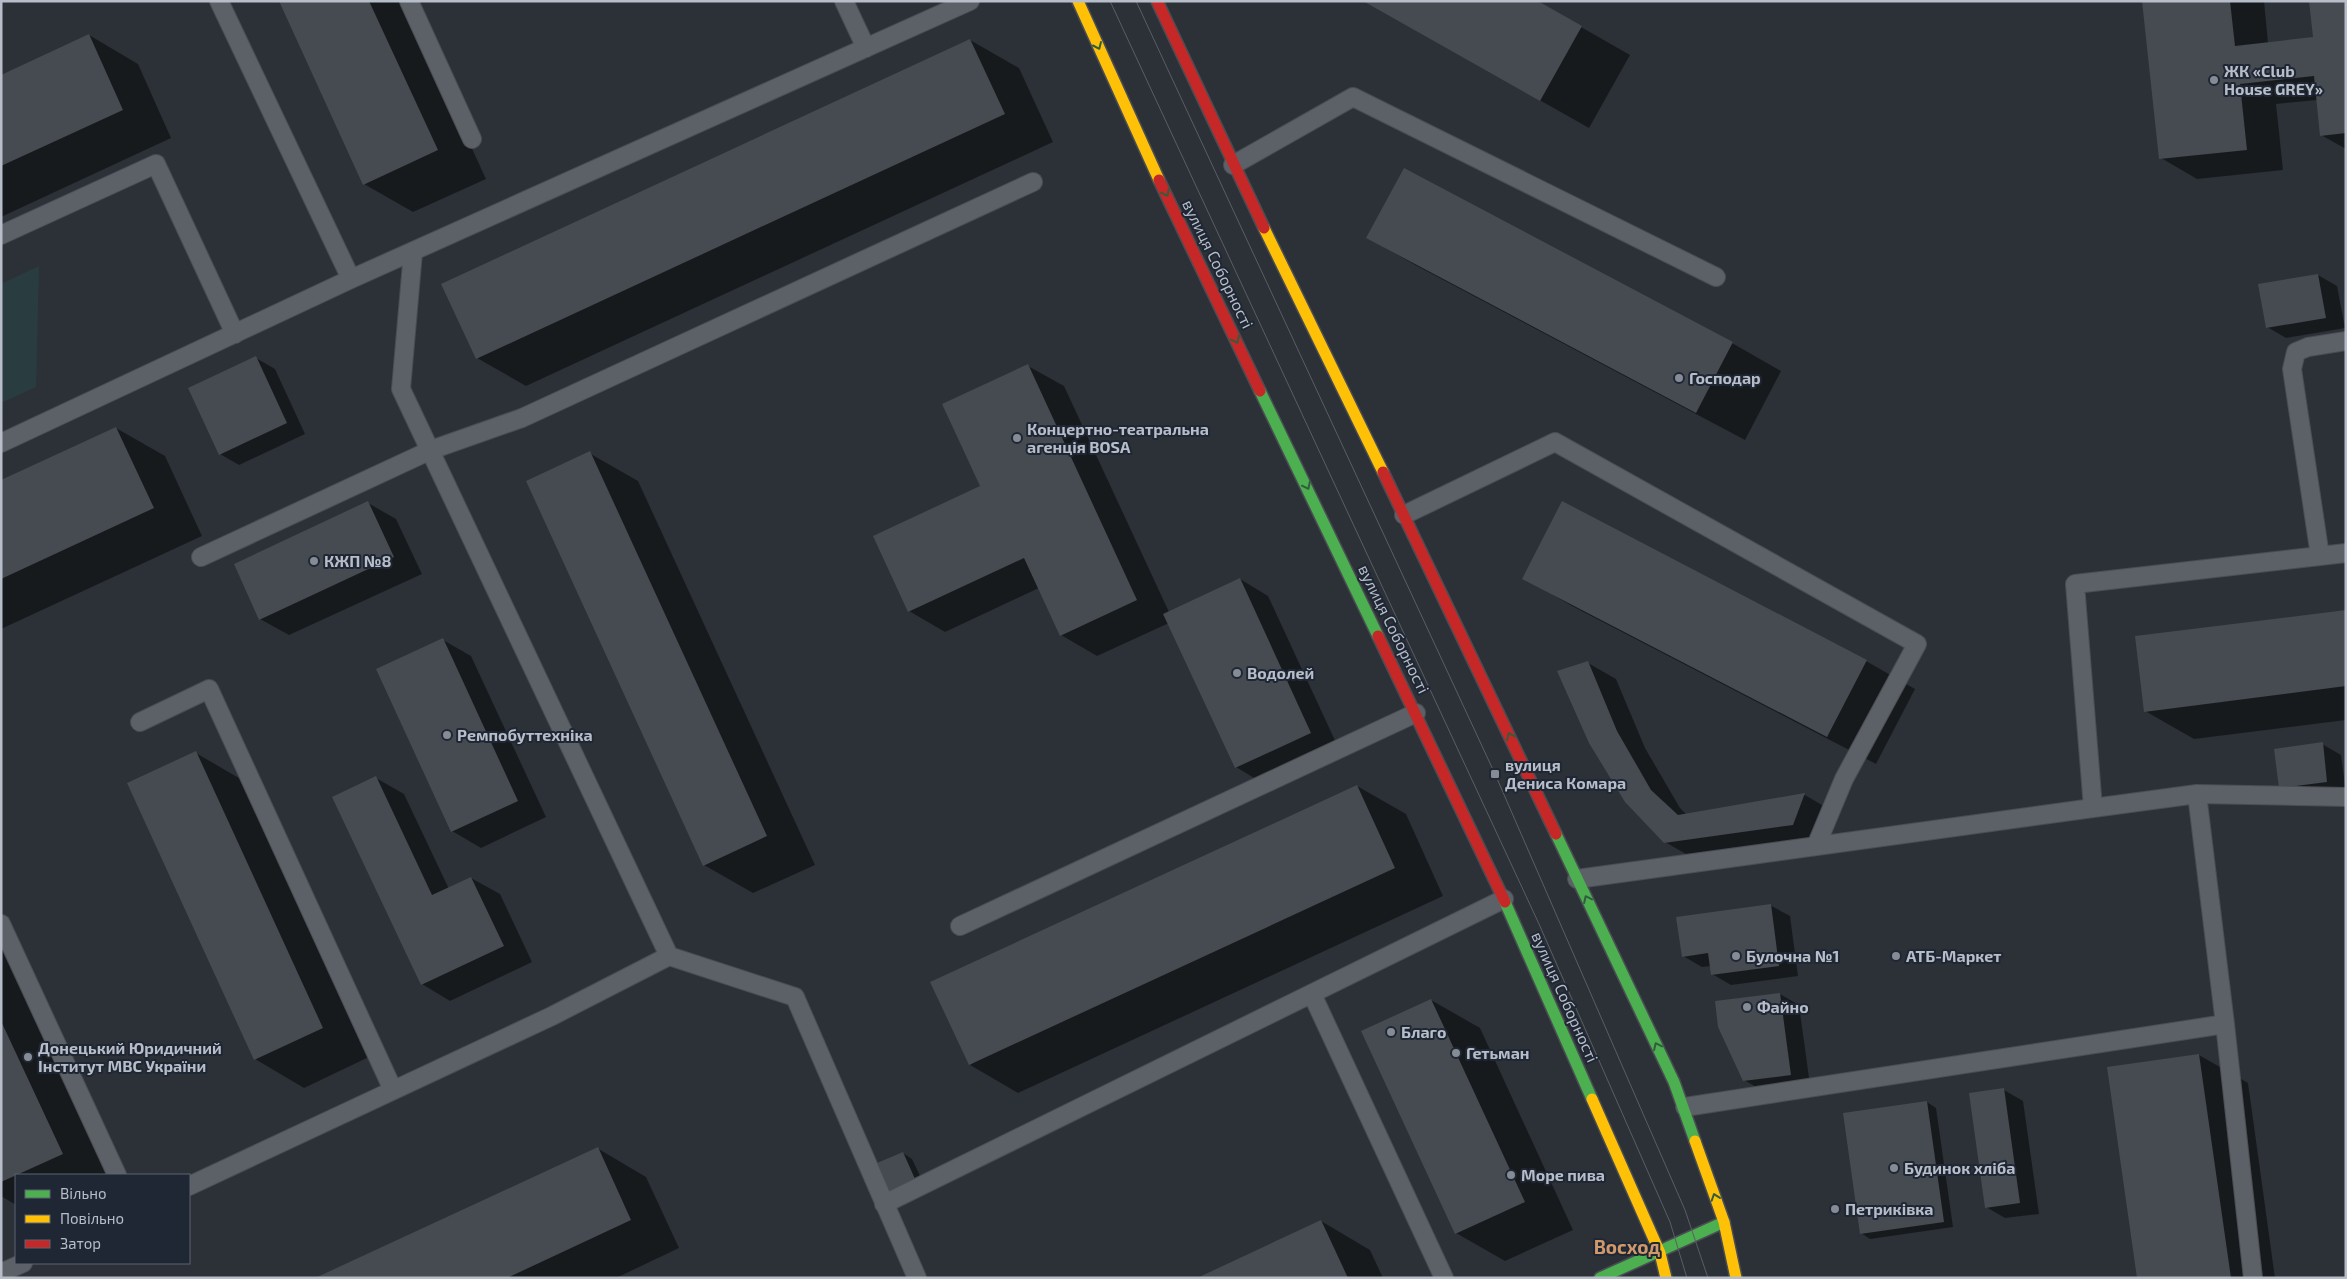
<svg xmlns="http://www.w3.org/2000/svg" width="2347" height="1279" font-family="'Exo 2',sans-serif">
  <style>
    .green { fill: #293c40 }
    .shadow { fill: #0007 }
    .building { fill: #464a51 }
    .lines { fill: none; stroke-linecap: round; stroke-linejoin: round }
    .lane-casing { stroke: #4a4d53; stroke-width: 20 }
    .fast-casing { stroke: #4a4d53; stroke-width: 14 }
    .slow-casing { stroke: #4a4d53; stroke-width: 14 }
    .jam-casing { stroke: #4a4d53; stroke-width: 14 }
    .lane { stroke: #5c6067; stroke-width: 18 }
    .fast { stroke: #4caf50; stroke-width: 11 }
    .slow { stroke: #ffc107; stroke-width: 11 }
    .jam { stroke: #c62828; stroke-width: 11 }
    .tram { stroke: #5a5e64; stroke-width: 1 }
    .oneway { stroke: #315d3f }
    .poi-dot { fill: #868c96; stroke: #1f2734; stroke-width: 2 }
    .labels { text-anchor: middle; stroke-width: 4; stroke-linejoin: round; paint-order: stroke }
    .poi-label { font-size: 16px; font-weight: bold; fill: #b7bdc9; stroke: #1f2734; text-anchor: start }
    .street-label { font-size: 16px; fill: #b7bdc9; stroke: #1f2734 }
    .quarter-label { font-size: 19px; font-weight: bold; fill: #d0996b; stroke: #1f2734 }
  </style>
  <rect width="100%" height="100%" fill="#2c3138"/>
  <path class="green" d="M 39,266 L 36,387 L 1,403 L 1,284 Z"/>
  <path class="shadow" d="M 280,1 L 404,1 L 486,179 L 413,212 L 364,184 Z
    M 1365,1 L 1581,27 L 1630,55 L 1589,128 Z
    M 2144,1 L 2264,1 L 2268,43 L 2314,38 L 2346,1 L 2346,149 L 2321,135 L 2317,100 L 2276,104 L 2283,170 L 2197,179 L 2161,158 Z
    M 89,35 L 138,64 L 171,138 L 1,217 L 1,76 Z
    M 970,40 L 1019,68 L 1053,142 L 526,386 L 477,358 Z
    M 1404,169 L 1732,343 L 1781,371 L 1745,440 L 1417,266 L 1368,238 Z
    M 2318,275 L 2337,286 L 2345,328 L 2286,338 L 2267,327 Z
    M 256,358 L 275,369 L 305,434 L 239,465 L 220,454 Z
    M 1028,366 L 1064,386 L 1169,612 L 1240,579 L 1268,596 L 1339,749 L 1264,784 L 1236,767 L 1169,623 L 1097,656 L 1061,635 L 1039,588 L 945,632 L 909,611 L 982,487 Z
    M 116,428 L 165,456 L 202,536 L 1,629 L 1,482 Z
    M 589,453 L 638,481 L 815,865 L 753,893 L 704,865 Z
    M 368,503 L 396,519 L 422,574 L 289,635 L 260,619 Z
    M 1524,578 L 1866,661 L 1915,689 L 1876,764 L 1572,606 Z
    M 2346,611 L 2346,720 L 2194,739 L 2145,711 Z
    M 443,640 L 471,656 L 546,817 L 481,848 L 452,831 Z
    M 1588,663 L 1616,679 L 1645,748 L 1680,808 L 1687,815 L 1805,795 L 1832,811 L 1821,841 L 1693,858 L 1665,842 L 1626,801 Z
    M 2322,744 L 2341,755 L 2346,792 L 2280,787 Z
    M 196,753 L 244,781 L 371,1056 L 304,1088 L 255,1059 Z
    M 376,778 L 404,794 L 449,889 L 471,878 L 500,894 L 532,962 L 450,1001 L 422,984 L 334,798 Z
    M 1357,786 L 1406,814 L 1443,896 L 1018,1093 L 970,1065 Z
    M 1770,905 L 1790,916 L 1798,976 L 1731,985 L 1712,974 L 1711,966 L 1702,967 L 1683,956 Z
    M 1,945 L 108,1175 L 16,1175 L 16,1205 L 1,1196 Z
    M 1780,994 L 1799,1005 L 1810,1085 L 1763,1091 L 1744,1080 Z
    M 1431,1000 L 1480,1028 L 1573,1230 L 1505,1261 L 1456,1233 Z
    M 2199,1055 L 2248,1083 L 2275,1278 L 2138,1278 Z
    M 2004,1090 L 2023,1101 L 2039,1214 L 2005,1218 L 1986,1207 Z
    M 1927,1102 L 1936,1108 L 1953,1227 L 1870,1239 L 1861,1233 Z
    M 597,1148 L 646,1177 L 679,1248 L 616,1278 L 318,1278 Z
    M 903,1153 L 912,1159 L 924,1184 L 900,1195 L 890,1190 Z
    M 1321,1221 L 1370,1250 L 1383,1278 L 1200,1278 Z"/>
  <path class="building" d="M 279,1 L 369,1 L 438,150 L 363,185 Z
    M 1363,1 L 1538,1 L 1582,26 L 1540,101 Z
    M 2142,1 L 2230,1 L 2235,46 L 2313,37 L 2309,1 L 2346,1 L 2346,133 L 2320,136 L 2314,76 L 2240,84 L 2247,150 L 2159,159 Z
    M 89,34 L 123,110 L 1,166 L 1,75 Z
    M 970,39 L 1005,114 L 476,359 L 441,284 Z
    M 1404,168 L 1733,342 L 1696,413 L 1366,238 Z
    M 2318,274 L 2326,318 L 2266,328 L 2258,284 Z
    M 256,356 L 287,423 L 219,455 L 188,388 Z
    M 1028,364 L 1137,600 L 1060,636 L 1024,558 L 908,612 L 873,536 L 980,486 L 942,404 Z
    M 116,427 L 154,508 L 1,579 L 1,480 Z
    M 590,451 L 767,836 L 703,866 L 526,481 Z
    M 368,501 L 394,557 L 259,620 L 234,564 Z
    M 1562,501 L 1867,660 L 1827,737 L 1522,579 Z
    M 1240,578 L 1311,733 L 1235,768 L 1163,614 Z
    M 2346,610 L 2346,686 L 2144,712 L 2135,636 Z
    M 443,638 L 518,801 L 451,832 L 376,669 Z
    M 1588,661 L 1617,731 L 1651,790 L 1678,815 L 1805,793 L 1793,825 L 1664,843 L 1625,802 L 1589,743 L 1557,671 Z
    M 2323,742 L 2327,782 L 2279,788 L 2274,749 Z
    M 196,751 L 323,1028 L 254,1060 L 127,783 Z
    M 376,776 L 432,895 L 471,877 L 504,946 L 421,985 L 332,797 Z
    M 1357,785 L 1395,868 L 969,1065 L 930,982 Z
    M 1771,904 L 1779,966 L 1711,975 L 1708,953 L 1682,957 L 1676,917 Z
    M 1780,993 L 1791,1075 L 1743,1081 L 1718,1027 L 1715,1001 Z
    M 1431,999 L 1525,1202 L 1455,1234 L 1361,1031 Z
    M 1,1021 L 63,1154 L 1,1182 Z
    M 2199,1054 L 2231,1278 L 2137,1278 L 2107,1067 Z
    M 2004,1088 L 2020,1203 L 1985,1208 L 1969,1093 Z
    M 1927,1101 L 1944,1222 L 1860,1234 L 1843,1113 Z
    M 598,1147 L 631,1220 L 507,1278 L 315,1278 Z
    M 903,1152 L 915,1179 L 889,1191 L 877,1163 Z
    M 1321,1220 L 1348,1278 L 1197,1278 Z"/>
  <g class="lines">
    <defs>
      <path id="lane" d="M 219,1 L 351,279
        M 409,1 L 472,139
        M 844,1 L 866,48
        M 1233,165 L 1353,97 L 1716,277
        M 1,235 L 156,164 L 235,334
        M 1,443 L 351,279 L 970,1
        M 1404,515 L 1555,442 L 1917,644 L 1844,779 L 1816,846
        M 2320,556 L 2292,369 L 2296,352 L 2308,347 L 2346,341
        M 201,557 L 431,450 L 522,418 L 1033,182
        M 140,722 L 209,689 L 393,1090
        M 2197,794 L 2225,1024
        M 2093,808 L 2197,794 L 2346,797
        M 1577,879 L 2093,808 L 2075,584 L 2346,553
        M 1,924 L 117,1175
        M 960,926 L 1416,713
        M 669,956 L 795,997 L 917,1278
        M 1312,994 L 1444,1278
        M 1685,1107 L 2225,1024 L 2253,1278
        M 189,1186 L 552,1016 L 669,956 L 401,389 L 413,252
        M 884,1204 L 1504,899
        M 1,1273 L 23,1263"/>
      <path id="fast" d="M 1260,391 L 1378,636
        M 1556,834 L 1674,1082 L 1695,1141
        M 1505,902 L 1592,1099
        M 1600,1278 L 1724,1222"/>
      <path id="slow" d="M 1078,1 L 1159,180
        M 1264,228 L 1383,472
        M 1592,1099 L 1660,1253 L 1666,1278
        M 1695,1141 L 1724,1222 L 1736,1278"/>
      <path id="jam" d="M 1157,1 L 1264,228
        M 1159,180 L 1260,391
        M 1383,472 L 1556,834
        M 1378,636 L 1505,902"/>
    </defs>
    <use href="#lane" class="lane-casing"/>
    <use href="#fast" class="fast-casing"/>
    <use href="#slow" class="slow-casing"/>
    <use href="#jam" class="jam-casing"/>
    <use href="#lane" class="lane"/>
    <use href="#fast" class="fast"/>
    <use href="#slow" class="slow"/>
    <use href="#jam" class="jam"/>
    <path class="tram" d="M 1110,1 L 1539,924 L 1670,1222 L 1687,1278
      M 1136,1 L 1495,774 L 1685,1210 L 1708,1278"/>
  </g>
  <defs><path id="oneway-chevron" d="M-2-3.5L2.5 0L-2 3.5" fill="none" stroke-width="1.6" stroke-linecap="round" stroke-linejoin="round" transform="scale(1.25)"/></defs>
  <g class="oneway">
    <use href="#oneway-chevron" transform="translate(1098 46) rotate(66)"/>
    <use href="#oneway-chevron" transform="translate(1166 193) rotate(64)"/>
    <use href="#oneway-chevron" transform="translate(1236 340) rotate(64)"/>
    <use href="#oneway-chevron" transform="translate(1307 486) rotate(64)"/>
    <use href="#oneway-chevron" transform="translate(1510 736) rotate(-116)"/>
    <use href="#oneway-chevron" transform="translate(1587 899) rotate(-115)"/>
    <use href="#oneway-chevron" transform="translate(1657 1046) rotate(-115)"/>
    <use href="#oneway-chevron" transform="translate(1715 1197) rotate(-109)"/>
  </g>
  <g class="poi-dot">
    <circle cx="2214" cy="80" r="5"/>
    <circle cx="1679" cy="378" r="5"/>
    <circle cx="1017" cy="438" r="5"/>
    <circle cx="314" cy="561" r="5"/>
    <circle cx="1237" cy="673" r="5"/>
    <circle cx="447" cy="735" r="5"/>
    <rect x="1490" y="769" width="10" height="10" rx="2.5"/>
    <circle cx="1736" cy="956" r="5"/>
    <circle cx="1896" cy="956" r="5"/>
    <circle cx="1747" cy="1007" r="5"/>
    <circle cx="1391" cy="1032" r="5"/>
    <circle cx="1456" cy="1053" r="5"/>
    <circle cx="28" cy="1057" r="5"/>
    <circle cx="1894" cy="1168" r="5"/>
    <circle cx="1511" cy="1175" r="5"/>
    <circle cx="1835" cy="1209" r="5"/>
  </g>
  <g class="labels">
    <g class="poi-label">
      <text x="2224" y="77">ЖК «Club<tspan x="2224" dy="18">House GREY»</tspan></text>
      <text x="1689" y="384">Господар</text>
      <text x="1027" y="435">Концертно-театральна<tspan x="1027" dy="18">агенція BOSA</tspan></text>
      <text x="324" y="567">КЖП №8</text>
      <text x="1247" y="679">Водолей</text>
      <text x="457" y="741">Ремпобуттехніка</text>
      <text x="1505" y="771">вулиця<tspan x="1505" dy="18">Дениса Комара</tspan></text>
      <text x="1746" y="962">Булочна №1</text>
      <text x="1906" y="962">АТБ-Маркет</text>
      <text x="1757" y="1013">Файно</text>
      <text x="1401" y="1038">Благо</text>
      <text x="38" y="1054">Донецький Юридичний<tspan x="38" dy="18">Інститут МВС України</tspan></text>
      <text x="1466" y="1059">Гетьман</text>
      <text x="1904" y="1174">Будинок хліба</text>
      <text x="1521" y="1181">Море пива</text>
      <text x="1845" y="1215">Петриківка</text>
    </g>
    <g class="street-label">
      <text transform="translate(1218 264) rotate(64)" y="6">вулиця Соборності</text>
      <text transform="translate(1394 629) rotate(64)" y="6">вулиця Соборності</text>
      <text transform="translate(1565 997) rotate(66)" y="6">вулиця Соборності</text>
    </g>
    <g class="quarter-label">
      <text x="1627" y="1254">Восход</text>
    </g>
  </g>
  <rect width="2347" height="1279" fill="none" stroke="#b7bdc9" stroke-width="5"/>
  <rect x="15" y="1174" width="175" height="90" fill="#1f2734" stroke="#5c6370"/>
  <rect x="25" y="1190" width="25" height="8" fill="#4caf50" stroke="#5c6370"/>
  <text x="60" y="1199" font-size="15" fill="#b7bdc9">Вільно</text>
  <rect x="25" y="1215" width="25" height="8" fill="#ffc107" stroke="#5c6370"/>
  <text x="60" y="1224" font-size="15" fill="#b7bdc9">Повільно</text>
  <rect x="25" y="1240" width="25" height="8" fill="#c62828" stroke="#5c6370"/>
  <text x="60" y="1249" font-size="15" fill="#b7bdc9">Затор</text>
</svg>
